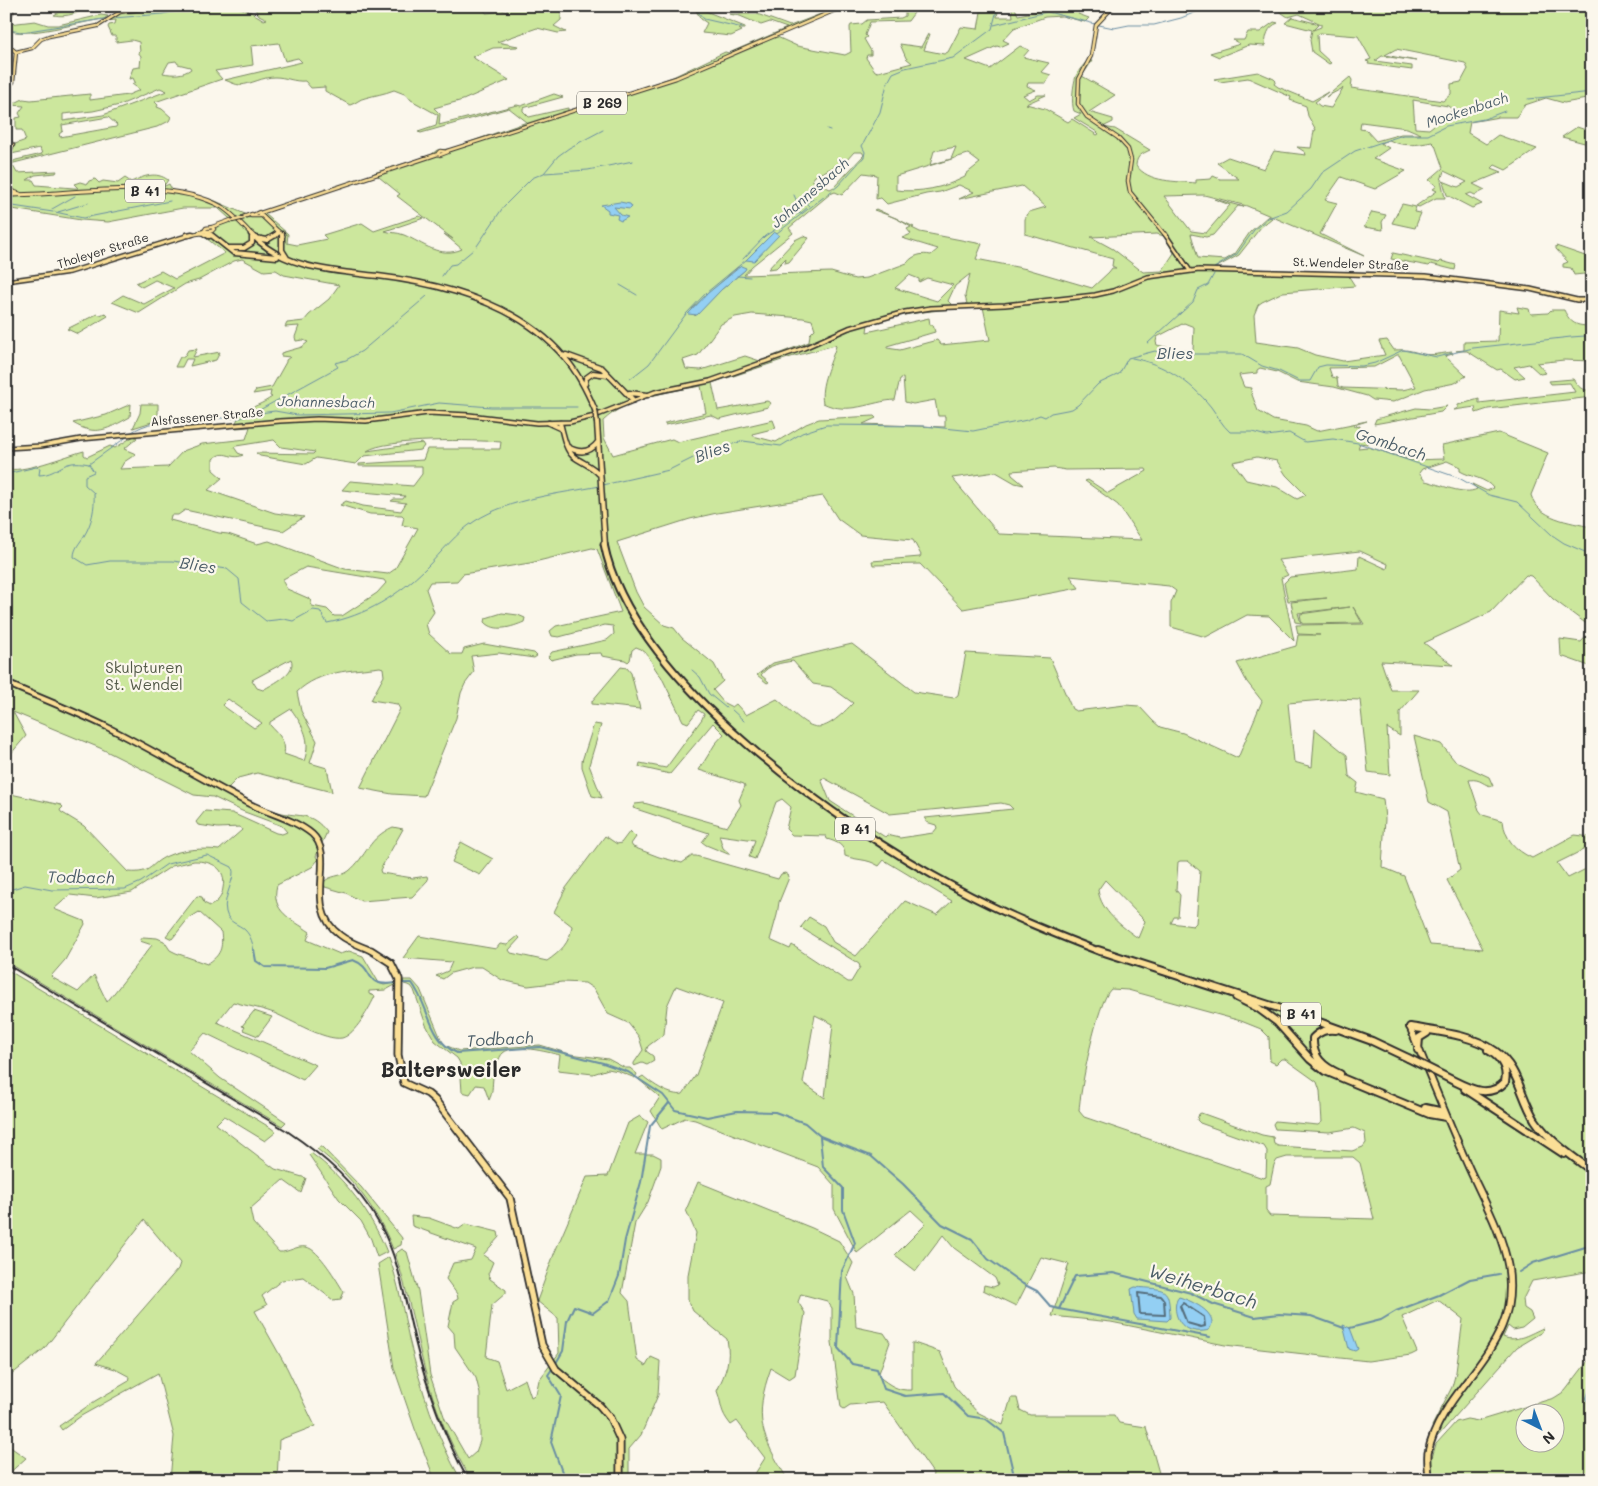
<svg xmlns="http://www.w3.org/2000/svg" width="1598" height="1486" font-family="Mali,sans-serif">
  <style>
    .green { fill: #cce79d; stroke: #7c8964; fill-rule: evenodd }
    .water { fill: #93cff3; stroke: #698da3 }
    .lines { fill: none; stroke-linecap: round; stroke-linejoin: round }
    .shore { stroke: #556d7b; stroke-width: 2 }
    .stream-far1 { stroke: #698da3; stroke-width: 1 }
    .stream { stroke: #698da3; stroke-width: 2 }
    .major-far3-casing { stroke: #2b2b2b; stroke-width: 4.5 }
    .major-far2-casing { stroke: #2b2b2b; stroke-width: 6 }
    .major-far1-casing { stroke: #2b2b2b; stroke-width: 8 }
    .major-casing { stroke: #2b2b2b; stroke-width: 9 }
    .highway-far3-casing { stroke: #2b2b2b; stroke-width: 5 }
    .highway-far2-casing { stroke: #2b2b2b; stroke-width: 7 }
    .highway-far1-casing { stroke: #2b2b2b; stroke-width: 9 }
    .highway-casing { stroke: #2b2b2b; stroke-width: 10 }
    .major-far3 { stroke: #fbdf96; stroke-width: 2.5 }
    .major-far2 { stroke: #fbdf96; stroke-width: 3 }
    .major-far1 { stroke: #fbdf96; stroke-width: 4.5 }
    .major { stroke: #fbdf96; stroke-width: 5.5 }
    .highway-far3 { stroke: #fbdf96; stroke-width: 3 }
    .highway-far2 { stroke: #fbdf96; stroke-width: 4 }
    .highway-far1 { stroke: #fbdf96; stroke-width: 5 }
    .highway { stroke: #fbdf96; stroke-width: 6 }
    .rail { stroke: #2b2b2b; stroke-width: 2 }
    .major-bridge-casing { stroke: #2b2b2b; stroke-width: 4.5; stroke-linecap: butt }
    .highway-bridge-far1-casing { stroke: #2b2b2b; stroke-width: 7; stroke-linecap: butt }
    .highway-bridge-casing { stroke: #2b2b2b; stroke-width: 10; stroke-linecap: butt }
    .major-bridge { stroke: #fbdf96; stroke-width: 2.5 }
    .highway-bridge-far1 { stroke: #fbdf96; stroke-width: 4 }
    .highway-bridge { stroke: #fbdf96; stroke-width: 6 }
    .labels { text-anchor: middle; stroke-width: 4.5; stroke-linejoin: round; paint-order: stroke }
    .far-street-label { font-size: 12px; fill: #2b2b2b; stroke: #fbf7ec }
    .shield { fill: #fbf7ec; stroke: #696865; stroke-width: 1 }
    .shield-label { font-size: 14px; font-weight: bold; fill: #2b2b2b }
    .far-water-label { font-size: 14px; font-style: italic; fill: #4a5c67; stroke: #fbf7ec }
    .park-label { font-size: 15px; fill: #535a48; stroke: #fbf7ec }
    .water-label { font-size: 16px; font-style: italic; fill: #4a5c67; stroke: #fbf7ec }
    .near-water-label { font-size: 19px; font-style: italic; fill: #4a5c67; stroke: #fbf7ec }
    .near-quarter-label { font-size: 21px; font-weight: bold; fill: #2b2b2b; stroke: #fbf7ec }
  </style>
  <rect width="100%" height="100%" fill="#fbf7ec"/>
  <filter id="ink" filterUnits="userSpaceOnUse"><feTurbulence type="fractalNoise" baseFrequency=".02" numOctaves="2"/><feDisplacementMap in="SourceGraphic" scale="10" xChannelSelector="R" yChannelSelector="G"/><feConvolveMatrix kernelMatrix="1 2 1 2 8 2 1 2 1" color-interpolation-filters="sRGB"/></filter>
  <g filter="url(#ink)">
    <path class="green" d="M 92,6 C 80,12 67,18 54,15 L 61,11 L 54,8 L 55,6 Z
      M 143,6 L 235,6 L 251,12 L 264,20 L 267,19 L 259,15 L 253,6 L 274,6 L 310,11 L 319,6 L 482,6 L 486,13 L 496,12 L 500,9 L 507,12 L 507,7 L 510,6 L 572,6 L 561,13 L 561,20 L 554,26 L 566,32 L 558,33 L 537,28 L 497,42 L 518,46 L 517,47 L 493,48 L 472,57 L 509,80 L 463,100 L 434,108 L 440,114 L 439,125 L 517,105 L 521,106 L 554,94 L 563,97 L 523,108 L 523,111 L 529,117 L 568,108 L 568,112 L 673,77 L 725,52 L 729,53 L 787,28 L 770,22 L 761,25 L 740,16 L 729,14 L 757,14 L 790,26 L 841,6 L 850,6 L 775,36 L 797,46 L 845,55 L 851,52 L 850,27 L 851,25 L 862,24 L 867,20 L 901,18 L 905,16 L 905,12 L 915,6 L 919,6 L 908,21 L 870,22 L 865,35 L 867,37 L 864,39 L 871,51 L 871,55 L 867,55 L 866,58 L 875,71 L 878,72 L 912,63 L 906,58 L 900,44 L 921,47 L 928,34 L 930,34 L 924,50 L 944,54 L 948,52 L 961,27 L 978,29 L 982,6 L 999,6 L 997,17 L 1013,17 L 1012,9 L 1015,8 L 1018,15 L 1064,6 L 1083,6 L 1080,8 L 1081,11 L 1078,14 L 1089,18 L 1085,22 L 1062,16 L 1045,17 L 1014,28 L 1003,40 L 1009,43 L 1000,47 L 997,46 L 966,60 L 990,69 L 1020,46 L 1029,50 L 1023,57 L 1049,63 L 1041,72 L 1051,75 L 1046,83 L 1028,83 L 1027,86 L 1036,90 L 1023,95 L 1029,100 L 1038,95 L 1046,95 L 1026,104 L 1045,109 L 1068,122 L 1072,119 L 1097,135 L 1099,134 L 1097,132 L 1074,118 L 1081,114 L 1074,111 C 1071,103 1073,85 1076,76 C 1079,69 1084,65 1088,60 L 1092,61 L 1082,76 L 1115,95 L 1089,112 L 1113,119 L 1113,122 L 1103,127 L 1115,129 L 1150,150 C 1142,154 1137,155 1136,165 C 1148,183 1177,181 1196,183 L 1196,180 L 1211,179 L 1213,176 L 1220,179 L 1239,179 L 1217,163 L 1228,157 L 1264,169 L 1274,151 L 1306,155 L 1305,152 L 1297,147 L 1311,148 L 1314,131 L 1316,130 L 1308,116 L 1306,106 L 1290,100 L 1291,97 L 1248,78 L 1220,82 L 1214,79 L 1258,72 L 1274,79 L 1276,81 L 1274,84 L 1278,87 L 1312,101 L 1328,92 L 1315,102 L 1320,106 L 1331,108 L 1343,88 L 1326,97 L 1350,77 L 1352,80 L 1351,88 L 1443,101 L 1451,94 L 1451,84 L 1461,82 L 1468,69 L 1465,63 L 1396,49 L 1385,55 L 1416,61 L 1382,56 L 1375,61 L 1412,66 L 1412,70 L 1368,64 L 1369,62 L 1366,61 L 1371,59 L 1358,36 L 1320,33 L 1317,35 L 1318,51 L 1331,63 L 1329,64 L 1312,52 L 1310,40 L 1312,30 L 1285,23 L 1292,17 L 1319,24 L 1313,30 L 1321,27 L 1321,24 L 1299,14 L 1288,17 L 1276,9 L 1286,6 L 1592,6 L 1592,98 L 1564,103 L 1546,98 L 1525,105 L 1516,117 L 1499,117 L 1470,122 L 1468,133 L 1486,144 L 1498,135 L 1537,149 L 1506,170 L 1495,165 L 1492,168 L 1502,172 L 1473,184 L 1485,190 L 1475,195 L 1471,193 L 1466,195 L 1482,204 L 1472,208 L 1447,195 L 1443,181 L 1458,187 L 1467,182 L 1444,171 L 1441,180 L 1445,198 L 1436,198 L 1419,207 L 1416,206 L 1437,191 L 1433,189 L 1437,186 L 1429,180 L 1443,168 L 1435,145 L 1432,142 C 1417,145 1403,147 1389,140 L 1380,143 L 1389,148 L 1373,159 L 1406,171 L 1375,189 L 1341,177 L 1325,200 L 1337,203 L 1320,234 L 1364,256 L 1247,206 L 1204,195 L 1164,196 L 1191,231 L 1206,233 L 1230,205 L 1214,199 L 1244,207 L 1238,206 L 1213,235 L 1206,237 L 1191,234 L 1198,258 L 1225,260 L 1235,254 L 1250,232 L 1268,216 L 1272,218 L 1261,227 L 1239,255 L 1215,268 L 1346,272 L 1355,286 L 1283,292 L 1262,302 L 1258,305 L 1254,315 L 1256,342 L 1298,348 L 1315,355 L 1343,361 L 1385,355 L 1379,341 L 1387,340 L 1394,350 C 1407,349 1411,351 1423,354 C 1432,356 1443,353 1452,352 L 1453,354 L 1445,356 L 1466,376 L 1455,383 L 1425,389 L 1393,402 L 1373,400 L 1367,396 L 1334,387 L 1297,382 L 1277,372 L 1260,368 L 1257,370 L 1257,373 L 1239,375 L 1244,387 L 1252,388 L 1251,392 L 1258,411 L 1273,420 L 1306,426 L 1317,431 L 1367,421 L 1354,425 L 1355,427 L 1360,426 L 1358,438 L 1370,441 L 1367,444 L 1360,443 L 1358,448 L 1368,447 L 1411,460 L 1444,459 L 1442,445 L 1499,433 L 1548,453 L 1531,495 C 1538,519 1570,522 1591,527 L 1592,628 L 1553,599 L 1531,576 L 1526,575 L 1491,612 L 1424,643 L 1453,665 L 1381,661 L 1391,690 L 1419,690 L 1400,712 L 1400,736 L 1387,728 L 1390,775 L 1368,772 L 1360,700 L 1335,699 L 1288,703 L 1294,762 L 1312,767 L 1315,729 L 1347,755 L 1349,776 L 1358,783 L 1356,792 L 1383,799 L 1385,819 L 1382,867 L 1404,876 L 1430,945 L 1483,949 L 1447,880 L 1460,870 L 1447,812 L 1429,802 L 1414,736 L 1441,744 L 1455,761 L 1489,777 L 1493,786 C 1483,786 1482,778 1469,780 L 1479,810 L 1483,815 L 1503,821 C 1505,839 1515,850 1532,858 L 1575,835 L 1592,837 L 1591,846 L 1557,863 L 1568,878 L 1592,866 L 1592,1271 L 1532,1281 L 1523,1299 L 1524,1308 L 1530,1312 L 1533,1319 L 1522,1328 L 1513,1330 L 1508,1326 L 1503,1337 C 1517,1343 1531,1333 1543,1328 L 1542,1332 L 1517,1347 L 1437,1437 L 1432,1426 L 1452,1387 L 1456,1372 L 1463,1319 L 1438,1300 L 1402,1317 L 1417,1352 L 1411,1355 L 1368,1361 L 1331,1357 L 1225,1345 L 1111,1322 L 1052,1316 L 1069,1264 L 1041,1257 L 1016,1306 L 983,1290 L 984,1285 L 993,1287 L 998,1285 L 995,1278 L 954,1248 L 943,1235 L 916,1271 L 895,1255 L 926,1224 L 911,1210 L 857,1253 L 834,1209 L 834,1185 L 818,1167 L 695,1120 L 685,1118 L 662,1129 L 651,1111 L 660,1097 L 638,1079 L 643,1076 C 652,1084 671,1097 683,1094 L 696,1075 L 723,1003 L 676,986 L 667,1006 L 664,1034 L 648,1046 L 646,1051 L 653,1056 L 654,1061 L 647,1065 L 642,1063 L 634,1066 L 634,1063 L 643,1050 L 639,1037 L 628,1023 L 608,1014 L 594,989 L 585,983 L 562,982 L 528,986 L 502,980 L 482,967 L 473,967 L 451,973 L 443,979 L 436,976 L 448,971 L 452,962 L 403,958 L 419,936 L 496,949 L 500,944 L 507,945 L 518,936 L 520,938 L 509,950 L 511,953 L 547,961 C 560,952 570,943 572,926 L 554,912 L 566,888 L 605,836 L 617,844 L 621,843 L 630,831 L 636,837 L 631,844 L 633,847 L 659,857 L 682,863 L 692,856 L 696,856 L 778,879 L 781,874 L 785,873 L 789,876 L 788,880 L 779,902 L 777,915 L 770,940 L 790,949 L 792,945 L 848,982 L 851,982 L 860,967 L 859,964 L 803,929 L 801,927 L 809,917 L 824,926 L 833,942 L 856,956 L 905,901 L 937,915 L 952,901 L 884,860 L 879,866 C 866,858 858,861 845,856 C 845,845 837,842 827,839 L 826,836 L 792,835 L 786,829 L 791,807 L 782,799 L 776,802 L 755,859 L 749,857 L 755,840 L 719,835 L 723,848 L 730,854 L 728,854 L 706,845 L 702,842 L 709,833 L 633,808 L 635,804 L 644,803 L 727,827 L 741,805 L 739,800 L 745,786 L 744,784 L 699,770 L 715,744 L 724,734 L 713,723 L 670,774 L 639,767 L 640,763 L 666,768 L 702,719 L 704,714 L 698,710 L 688,723 L 683,721 L 661,676 C 651,667 651,651 636,647 L 632,650 L 630,660 L 628,662 L 625,660 L 602,656 L 601,653 L 576,654 L 551,660 L 548,657 L 552,652 L 607,640 L 614,634 L 613,626 L 605,625 L 559,637 L 552,636 L 550,631 L 556,626 L 621,612 L 597,549 L 592,548 L 530,563 L 463,574 L 457,581 L 430,582 L 426,589 L 434,612 L 426,624 L 429,634 L 451,654 L 462,654 L 464,649 L 484,644 L 534,653 L 537,656 L 534,658 L 499,653 L 471,656 L 474,672 L 465,684 L 461,693 L 456,718 L 424,796 L 392,794 L 360,788 L 400,709 L 397,704 L 371,700 L 384,676 L 383,668 L 380,667 C 351,671 320,670 297,692 L 301,711 L 317,741 L 310,763 L 327,768 L 332,792 L 257,773 L 238,778 L 228,788 C 243,798 261,807 278,812 C 301,818 310,811 327,832 L 316,856 L 318,860 L 312,867 L 277,885 C 270,912 292,919 310,932 L 307,940 L 340,954 L 349,951 L 363,956 L 379,983 L 384,985 L 395,983 L 395,985 L 386,990 L 369,991 L 369,994 L 375,996 C 370,1007 355,1035 342,1038 C 325,1041 291,1020 274,1013 C 261,1008 247,1006 233,1002 L 217,1022 L 316,1065 L 303,1080 L 205,1033 L 189,1051 L 220,1078 L 286,1122 L 282,1126 L 6,962 L 6,793 L 61,805 L 63,807 L 60,810 L 61,812 L 84,826 L 128,872 C 153,874 149,864 167,856 C 182,849 203,848 219,850 L 242,830 L 240,827 L 218,828 L 198,825 L 196,822 L 205,811 L 232,813 L 276,833 L 282,834 L 287,832 L 282,826 L 242,811 L 213,797 L 194,795 L 100,748 L 13,712 L 26,736 L 9,756 L 6,756 L 6,468 C 19,475 68,455 84,451 L 84,455 L 87,457 L 110,446 L 115,448 L 134,436 L 137,438 L 124,449 L 136,454 L 124,462 L 120,469 L 168,467 L 183,451 L 202,444 L 246,439 L 250,427 L 236,428 L 236,422 L 243,411 C 253,407 262,404 272,397 L 270,396 L 271,391 L 253,394 L 256,390 L 272,387 L 286,362 L 286,360 L 290,357 L 281,356 L 281,353 L 302,347 L 308,342 L 303,340 L 296,341 L 295,337 L 299,326 L 285,327 L 287,323 L 304,321 L 309,315 L 329,299 L 339,285 L 284,275 L 276,270 L 264,271 L 242,259 L 234,261 L 199,280 L 185,284 L 139,313 L 112,302 L 123,295 L 144,304 L 174,288 L 155,280 L 142,287 L 136,283 L 161,271 L 175,279 L 225,253 L 197,231 L 228,221 L 231,223 L 235,221 L 229,218 L 218,208 L 183,208 L 108,222 L 81,220 L 6,208 L 6,205 L 13,199 L 6,198 L 6,168 L 13,166 L 17,173 L 57,171 L 56,173 L 35,175 L 27,180 L 33,180 L 36,185 L 74,188 L 78,188 L 74,184 L 80,182 L 87,184 L 89,181 L 95,179 L 99,183 L 103,181 L 118,183 L 125,178 L 131,182 C 144,176 156,171 168,180 L 163,187 L 169,184 L 172,190 L 213,200 L 245,214 L 242,216 L 244,218 L 260,217 L 264,213 L 288,234 L 287,243 L 297,245 L 327,239 L 323,235 L 362,223 L 374,231 L 419,216 L 424,218 L 385,231 C 390,233 397,232 404,235 C 423,243 440,259 462,249 L 444,234 L 453,239 L 397,196 L 400,194 L 374,173 L 431,155 L 437,150 L 450,149 L 527,122 L 509,108 L 421,133 L 418,132 L 436,126 L 438,115 L 411,100 L 407,95 L 394,90 C 384,94 375,95 365,98 C 359,99 357,103 350,105 L 325,91 L 325,87 L 311,88 L 305,81 C 294,82 286,77 275,77 C 262,77 252,84 240,85 C 236,85 230,82 225,80 L 302,62 L 298,58 L 285,61 L 279,43 L 251,46 L 253,65 L 215,71 L 222,79 L 155,102 L 158,105 L 157,107 L 162,109 L 171,117 L 169,121 L 157,127 L 6,165 L 16,160 L 42,154 L 40,148 L 11,154 L 15,144 L 26,140 L 22,130 L 16,130 L 16,118 L 21,117 L 19,113 L 24,106 L 12,105 L 13,104 L 23,99 L 31,100 L 90,94 L 90,100 L 128,95 L 140,90 L 132,84 L 135,82 L 133,78 L 129,79 L 133,68 L 140,67 L 141,56 L 138,52 L 140,52 L 139,42 L 132,40 L 116,42 L 116,36 L 112,36 L 108,27 L 109,25 L 115,24 L 116,20 L 106,21 L 118,13 ZM 176,61 L 178,64 L 190,67 L 191,69 C 183,75 173,75 163,73 L 169,62 ZM 160,88 L 167,91 L 103,115 L 63,121 L 63,114 L 93,111 L 120,105 ZM 1413,100 L 1448,106 L 1453,110 L 1429,129 L 1415,128 ZM 108,117 L 117,125 L 116,127 L 60,137 L 59,134 L 63,131 L 62,125 ZM 1361,122 L 1407,128 L 1421,134 L 1401,134 L 1376,141 L 1366,130 L 1360,129 ZM 956,147 L 951,159 L 930,165 L 934,151 ZM 854,152 L 862,152 L 864,155 L 834,187 L 830,189 L 812,180 L 815,176 L 846,161 ZM 968,154 L 980,163 L 966,174 L 965,177 C 944,188 919,193 896,190 L 896,176 ZM 863,173 L 877,175 L 876,199 L 881,198 L 887,204 L 926,194 L 940,192 L 959,185 L 974,192 L 959,199 L 1022,186 L 1046,207 L 1029,212 L 1025,219 L 1025,234 L 1113,259 L 1112,266 L 1116,268 L 1112,268 L 1109,272 L 1092,288 L 1027,269 L 976,259 L 982,244 L 920,232 L 912,228 L 914,227 L 876,209 L 874,210 L 896,218 L 911,227 L 907,229 L 911,234 L 902,238 L 938,249 L 931,255 C 922,253 913,255 907,263 L 867,278 L 855,279 L 831,272 L 744,275 L 752,266 L 793,233 L 789,228 L 830,194 L 835,192 L 842,195 ZM 1157,234 L 1164,236 L 1174,253 L 1162,271 L 1143,272 L 1113,249 L 1091,237 ZM 738,267 L 745,270 L 722,289 L 695,316 L 692,309 ZM 970,274 L 965,296 L 967,304 L 952,305 L 948,301 L 955,286 ZM 909,275 L 919,279 L 919,282 L 927,278 L 953,285 L 937,301 L 895,288 ZM 983,307 L 990,340 L 941,345 L 937,340 L 900,350 L 887,348 L 887,346 L 935,332 L 933,325 L 930,325 L 929,318 L 867,332 L 868,324 C 906,312 944,309 983,307 ZM 752,314 L 803,318 L 812,320 L 815,329 L 810,334 L 809,342 L 760,361 L 745,356 L 701,370 L 686,369 L 683,360 L 698,355 L 721,324 L 735,317 ZM 1184,323 L 1194,327 L 1193,351 L 1178,350 L 1157,345 L 1156,342 L 1157,337 ZM 835,345 L 836,346 C 831,363 819,385 823,403 C 849,416 871,401 895,400 L 900,379 L 903,378 L 905,402 L 913,404 L 935,400 L 938,416 L 945,416 L 945,427 L 863,424 L 876,418 L 874,416 L 819,419 L 806,424 L 776,442 L 753,436 L 752,434 L 776,428 L 773,420 L 678,442 L 672,439 L 613,455 L 604,438 L 603,421 C 628,397 668,392 701,386 L 706,413 L 665,423 L 665,425 L 711,415 L 719,419 L 768,407 L 771,403 L 767,401 L 718,410 L 712,383 L 791,357 ZM 1397,355 L 1399,355 L 1416,387 L 1402,390 L 1343,388 L 1338,386 L 1337,378 L 1332,377 L 1329,368 L 1374,367 ZM 274,440 L 281,447 L 315,452 L 313,454 L 256,453 L 260,456 L 306,464 L 316,458 L 356,464 L 364,456 L 421,450 L 424,446 L 422,443 L 367,451 C 386,438 476,440 501,442 L 500,449 L 427,449 L 423,460 L 359,464 L 359,466 L 422,466 L 422,474 L 413,486 L 350,481 L 342,490 L 405,496 L 403,499 L 394,499 L 391,501 L 406,503 L 401,511 L 363,506 L 346,501 L 340,505 L 370,514 L 402,515 L 404,517 L 402,525 L 418,528 L 395,569 L 388,574 L 345,569 L 269,541 L 257,544 L 228,534 L 219,533 L 170,520 L 171,515 L 178,515 L 185,510 L 283,531 L 304,517 L 275,513 L 208,490 L 222,478 L 213,470 L 213,459 C 225,448 231,461 243,455 L 238,453 L 234,447 L 236,446 ZM 1257,457 L 1277,461 L 1286,475 L 1306,495 L 1297,499 L 1277,487 L 1246,480 L 1233,462 ZM 1447,461 L 1460,467 L 1460,471 C 1470,477 1486,478 1493,488 L 1487,491 L 1472,484 L 1477,489 C 1464,496 1440,484 1425,481 L 1419,473 L 1422,469 ZM 1054,468 L 1066,470 L 1146,469 L 1147,471 L 1108,493 L 1088,480 L 1085,481 L 1118,505 L 1142,540 L 999,534 L 952,478 L 996,472 L 1015,483 L 1024,485 L 1012,475 L 1011,471 ZM 823,496 L 838,519 L 860,535 L 913,540 L 921,555 L 920,557 L 872,561 L 873,565 L 920,564 L 963,609 L 1079,588 L 1070,576 L 1169,586 L 1176,591 L 1171,603 L 1171,627 L 1206,637 L 1247,615 L 1269,616 L 1294,641 L 1281,578 L 1288,575 L 1278,560 L 1360,551 L 1388,564 L 1387,569 L 1359,556 L 1358,569 L 1290,577 L 1284,583 L 1288,601 L 1327,598 L 1291,602 L 1295,622 L 1301,623 L 1298,613 L 1350,607 L 1300,614 L 1302,624 L 1362,623 L 1353,607 L 1364,624 L 1296,625 L 1298,634 L 1320,635 L 1298,635 L 1296,646 L 1237,663 L 1247,682 L 1262,701 L 1238,758 L 1183,733 L 1160,727 L 1153,721 L 1139,706 L 1125,705 L 1076,711 L 1072,709 L 1050,658 L 966,653 L 958,695 L 954,698 L 914,692 L 852,644 L 773,663 L 757,675 L 767,683 L 769,682 L 761,675 C 769,664 781,663 793,661 L 813,684 L 831,687 L 853,703 C 817,741 812,729 777,699 L 746,715 L 736,704 L 732,707 L 724,703 L 713,690 L 723,681 L 714,664 L 682,638 L 674,628 L 664,625 L 644,607 L 636,592 L 617,542 L 690,519 L 717,513 ZM 306,567 L 384,580 L 386,583 L 377,593 L 342,616 L 334,616 L 327,609 L 312,606 L 310,599 L 287,589 L 283,582 L 283,579 ZM 291,659 C 297,673 274,683 263,690 L 257,688 L 252,680 ZM 228,699 L 262,723 L 261,724 L 254,728 L 222,705 ZM 291,709 C 303,726 312,740 304,761 L 284,754 C 287,741 278,734 270,725 L 270,722 ZM 824,778 L 890,814 L 1001,803 L 1009,805 L 1013,809 L 925,818 L 926,822 L 936,825 L 937,828 L 933,833 L 900,838 L 887,835 L 885,837 L 830,801 L 821,779 ZM 194,861 C 212,861 227,868 223,888 C 222,897 218,902 210,906 L 204,903 L 202,897 L 197,896 L 166,936 L 172,939 L 188,919 L 199,912 L 221,932 C 223,948 221,955 207,964 L 176,953 L 170,950 L 164,941 L 157,938 L 143,937 L 140,941 L 152,945 L 107,1002 L 94,975 L 78,992 L 53,978 L 51,976 L 65,960 L 85,924 L 84,921 L 54,909 L 70,895 L 96,898 L 132,892 L 172,866 ZM 1180,861 L 1188,861 L 1200,871 L 1196,923 L 1193,926 L 1171,923 L 1174,917 L 1178,917 L 1180,895 L 1176,890 L 1178,862 ZM 1105,880 L 1145,921 L 1138,938 C 1121,926 1101,911 1098,890 ZM 1111,989 L 1128,990 L 1241,1021 L 1261,1029 L 1269,1037 L 1270,1061 L 1276,1064 L 1281,1059 L 1285,1059 L 1317,1082 L 1320,1091 L 1322,1122 L 1318,1125 L 1275,1121 L 1273,1124 L 1275,1129 L 1329,1132 L 1354,1128 L 1365,1133 L 1366,1143 L 1363,1147 L 1352,1151 L 1278,1146 L 1274,1144 L 1273,1137 L 1262,1135 L 1201,1113 L 1199,1114 L 1197,1120 L 1200,1123 L 1264,1146 L 1267,1151 L 1266,1177 L 1263,1178 L 1084,1117 L 1079,1111 C 1080,1090 1097,1002 1111,989 ZM 815,1015 L 833,1024 L 825,1098 L 803,1083 ZM 1287,1157 L 1353,1157 L 1360,1163 L 1374,1219 L 1270,1216 L 1266,1211 L 1266,1186 L 1270,1184 L 1274,1165 L 1277,1160 Z
      M 698,8 L 745,27 L 745,29 L 739,29 L 742,31 L 731,36 L 702,33 L 707,23 L 701,19 L 695,9 Z
      M 101,15 L 108,16 L 104,19 C 83,21 22,40 6,29 L 6,25 L 9,24 L 35,21 L 48,25 L 58,25 Z
      M 1274,22 L 1278,23 C 1267,27 1266,36 1265,46 L 1249,45 L 1219,57 L 1210,53 L 1240,44 L 1233,40 L 1244,40 L 1248,32 L 1260,32 Z
      M 1577,127 L 1592,132 L 1592,145 L 1562,137 Z
      M 1402,204 L 1416,207 L 1414,212 L 1421,213 L 1415,228 L 1392,223 Z
      M 1372,212 L 1386,215 L 1382,222 L 1383,230 L 1364,227 Z
      M 803,236 L 809,238 L 789,262 L 785,263 L 786,258 L 776,268 L 768,269 L 795,240 Z
      M 1556,246 L 1588,257 L 1592,261 L 1592,279 L 1589,279 L 1584,274 L 1574,275 L 1571,268 L 1563,267 L 1563,264 L 1568,262 L 1556,249 Z
      M 1393,253 L 1439,263 L 1441,261 L 1456,265 L 1455,270 L 1431,264 L 1429,266 L 1391,259 Z
      M 1517,307 L 1529,309 L 1531,314 L 1548,313 L 1551,310 L 1564,310 C 1571,324 1576,326 1592,326 L 1592,361 L 1564,360 L 1537,363 L 1546,373 L 1540,374 L 1529,364 L 1514,367 L 1525,377 L 1515,379 L 1501,369 L 1497,370 L 1467,351 L 1456,351 L 1464,350 L 1464,342 L 1498,341 L 1499,310 L 1519,313 Z
      M 105,313 L 108,316 L 78,334 L 67,329 L 97,314 L 100,315 Z
      M 197,349 L 193,357 L 220,352 L 216,360 L 190,366 L 193,359 L 186,359 L 182,367 L 175,367 L 180,357 L 184,357 L 188,350 Z
      M 1573,379 C 1579,387 1581,391 1592,390 L 1592,397 L 1488,409 L 1476,413 L 1475,407 L 1454,410 L 1458,408 L 1458,405 L 1479,399 L 1479,403 L 1575,392 L 1570,383 L 1551,384 L 1549,381 Z
      M 131,404 L 130,417 C 108,429 96,437 73,423 L 106,415 Z
      M 141,404 L 158,404 L 158,420 L 133,428 L 140,413 Z
      M 1447,406 L 1441,412 L 1374,424 L 1376,419 L 1416,408 L 1430,409 Z
      M 502,613 L 518,615 L 525,618 L 524,622 C 512,627 495,633 485,622 L 486,618 Z
      M 1592,630 L 1592,667 L 1561,656 L 1560,639 L 1581,642 Z
      M 621,667 L 627,668 L 631,673 L 640,709 L 592,704 L 592,701 Z
      M 594,724 L 601,725 L 589,765 L 602,798 L 592,796 L 582,767 L 582,761 Z
      M 393,827 L 403,829 L 380,870 L 381,873 L 413,878 L 427,876 L 428,880 L 412,897 L 361,901 L 346,893 L 325,887 L 324,882 C 330,875 341,877 349,871 C 367,856 368,838 393,827 Z
      M 461,842 L 493,859 L 480,875 L 452,862 Z
      M 6,969 L 271,1128 L 276,1132 L 265,1141 L 224,1116 L 216,1124 L 275,1169 L 306,1178 L 301,1193 L 283,1180 L 250,1209 L 253,1223 L 279,1252 C 288,1253 297,1245 306,1247 C 319,1249 337,1281 344,1292 L 341,1299 L 333,1300 L 303,1277 L 282,1280 L 262,1296 L 267,1305 L 255,1311 L 287,1368 L 315,1426 L 279,1440 L 277,1480 L 170,1480 L 174,1436 L 158,1373 L 81,1416 L 62,1430 L 59,1426 L 95,1401 L 129,1381 L 130,1377 L 115,1369 L 96,1363 L 178,1269 L 180,1263 L 144,1220 L 44,1349 L 6,1379 Z
      M 403,980 L 412,980 L 420,989 L 441,1039 L 445,1045 L 459,1051 L 540,1045 L 570,1054 L 608,1059 L 625,1068 L 630,1068 L 637,1074 L 635,1078 L 618,1071 L 608,1069 L 593,1074 L 558,1070 L 560,1055 C 547,1052 514,1043 503,1053 C 499,1056 494,1072 493,1078 C 492,1086 493,1093 489,1100 L 484,1086 L 476,1085 L 470,1094 L 462,1092 L 460,1063 L 457,1058 L 435,1041 L 426,1025 L 414,990 L 411,986 L 404,984 Z
      M 254,1011 L 272,1017 L 258,1036 L 243,1030 L 245,1027 L 242,1026 Z
      M 640,1116 L 648,1122 L 635,1154 L 653,1154 L 661,1158 L 661,1166 L 648,1202 L 635,1223 L 622,1293 L 629,1301 L 637,1360 L 646,1366 L 651,1357 L 660,1361 L 658,1395 L 641,1435 L 629,1449 L 629,1480 L 471,1480 C 453,1449 439,1418 429,1385 C 416,1341 410,1296 395,1254 L 402,1249 L 407,1252 L 418,1291 L 430,1375 L 445,1419 L 468,1459 L 476,1452 L 480,1441 L 480,1394 L 476,1378 L 455,1347 L 454,1333 L 448,1326 L 453,1302 L 458,1299 L 457,1294 L 446,1279 L 453,1263 L 471,1260 L 476,1249 L 412,1226 L 411,1216 L 429,1218 L 459,1229 L 466,1224 L 498,1232 L 499,1237 L 483,1255 L 493,1262 L 488,1274 L 490,1279 L 506,1290 L 506,1293 L 492,1305 L 486,1357 L 497,1361 L 506,1389 L 525,1379 L 531,1397 L 536,1394 L 539,1380 L 559,1353 L 558,1318 L 537,1301 L 554,1254 L 587,1177 L 608,1176 L 628,1123 Z
      M 319,1147 L 322,1147 L 361,1187 L 402,1238 L 401,1245 L 393,1249 C 377,1209 351,1175 317,1149 Z
      M 311,1153 C 345,1178 371,1213 387,1252 L 377,1257 L 371,1239 L 361,1221 L 339,1199 L 309,1155 Z
      M 698,1182 L 812,1228 L 839,1241 L 853,1263 L 847,1277 L 854,1294 L 856,1327 L 884,1333 L 890,1342 L 878,1376 C 890,1385 897,1391 912,1390 L 912,1343 L 914,1343 L 940,1352 L 954,1386 L 977,1412 L 1003,1425 L 1011,1398 L 1017,1398 L 1020,1410 L 1030,1415 L 1114,1415 L 1119,1423 L 1146,1427 L 1161,1480 L 932,1480 L 933,1473 L 883,1402 L 850,1405 L 844,1409 L 841,1407 L 832,1342 L 832,1308 L 827,1301 L 801,1294 L 798,1302 L 805,1313 L 795,1375 L 789,1379 L 771,1368 C 753,1418 761,1436 788,1480 L 751,1480 L 765,1458 L 737,1421 L 731,1425 C 719,1410 723,1407 717,1391 C 726,1371 731,1361 727,1339 L 693,1311 L 688,1300 L 688,1275 L 696,1233 L 686,1210 Z
      M 389,1257 C 399,1284 403,1312 409,1339 C 421,1389 436,1436 461,1480 L 435,1480 L 415,1429 L 394,1368 L 378,1264 Z
      M 1592,1350 L 1592,1480 L 1433,1480 L 1431,1461 L 1436,1444 L 1456,1422 L 1467,1419 L 1478,1421 L 1554,1398 L 1565,1391 L 1591,1357 ZM 1526,1414 L 1556,1414 L 1556,1444 L 1526,1444 Z
      M 6,1444 L 26,1458 L 6,1476 Z"/>
    <path class="water" d="M 620,202 L 630,204 L 632,207 L 630,209 L 614,207 L 621,215 L 628,217 L 621,221 L 617,219 L 618,215 L 608,213 L 608,210 L 601,205 Z
      M 774,232 L 779,235 L 754,261 L 746,260 Z
      M 741,266 L 746,268 L 745,270 L 722,289 L 697,315 L 688,314 L 708,293 Z
      M 1135,1287 C 1166,1290 1169,1285 1170,1318 L 1167,1321 L 1137,1319 L 1134,1314 L 1131,1289 Z
      M 1179,1297 C 1189,1300 1211,1309 1212,1322 C 1212,1325 1210,1328 1209,1330 C 1202,1332 1192,1332 1185,1327 C 1176,1322 1172,1304 1179,1297 Z
      M 1343,1325 L 1350,1328 L 1358,1349 L 1355,1351 L 1349,1349 Z"/>
    <g class="lines">
      <path class="shore" d="M 1138,1293 L 1161,1296 L 1164,1300 L 1165,1315 L 1140,1314 Z
        M 1183,1303 L 1204,1317 L 1205,1326 L 1201,1327 L 1187,1323 L 1180,1306 Z"/>
      <path class="stream-far1" d="M 693,6 L 704,19 L 743,28
        M 1048,12 L 1095,24
        M 114,18 L 162,14 L 205,6
        M 994,25 L 1070,6
        M 1099,25 L 1114,28 L 1129,25 L 1154,25 L 1181,18 L 1211,6
        M 6,30 L 22,32 L 110,18
        M 1528,99 L 1592,92
        M 827,129 L 830,130
        M 545,173 L 588,170 L 633,161
        M 794,195 L 799,206
        M 6,205 L 53,212
        M 52,209 L 75,196
        M 55,212 L 83,218 L 170,201
        M 58,212 L 88,203
        M 777,233 L 838,186 L 864,157 L 865,152 L 862,146 L 880,112 L 887,84 L 893,73 L 905,68 L 953,58 L 992,29 L 998,6
        M 477,246 L 504,206 L 532,178 L 544,173 L 558,156 L 569,148 L 603,130
        M 743,259 L 765,236 L 790,220 L 789,218 L 792,215 L 801,213 L 809,206 L 806,203 L 815,198
        M 1214,268 L 1237,254 L 1254,230 L 1268,218 L 1287,211 L 1311,189 L 1322,173 L 1355,151 L 1403,135 L 1428,135 L 1446,126 L 1484,119 L 1505,111
        M 442,276 L 450,265 L 456,264 L 473,250
        M 737,276 L 750,277
        M 620,285 L 637,295
        M 1148,343 L 1193,302 L 1198,290 L 1208,285 L 1214,274
        M 1132,358 C 1164,364 1190,381 1211,407 C 1217,415 1222,425 1230,432 L 1252,432 L 1267,436 L 1289,433 L 1305,442 L 1333,439 L 1358,443 L 1459,478 L 1489,495 L 1517,502 L 1552,535 L 1564,543 L 1592,555
        M 630,379 L 649,364 L 686,314 L 706,293 L 746,260
        M 254,413 L 338,367 L 335,363 L 346,360 L 362,351 L 427,296
        M 130,433 C 161,413 205,419 241,418 L 252,414 L 275,411 L 297,415 L 390,413 L 439,403 L 491,407 L 577,407
        M 89,464 L 128,436
        M 6,469 L 11,473 L 36,467 L 40,468 L 39,475 C 61,474 60,458 89,464 L 94,472 L 85,476 L 85,485 L 94,493 C 95,508 92,523 84,536 C 80,543 74,548 74,557 L 87,565 L 110,561 L 173,561 L 227,569 L 239,579 L 242,602 L 266,621 L 284,619 L 293,621 L 313,610 L 320,611 L 327,623 C 365,616 399,595 426,568 C 442,552 456,533 475,521 C 511,498 559,494 600,486
        M 603,485 L 669,470 L 703,453 L 743,441 L 781,446 L 802,433 L 826,425 L 924,426 L 973,431 L 1027,420 L 1040,415 L 1045,417 L 1051,413 L 1072,409 L 1078,405 L 1098,384 L 1119,374 L 1128,358 L 1155,351 L 1163,354 L 1242,354 L 1262,366 L 1279,371 L 1299,381 L 1310,381 L 1318,367 L 1326,365 L 1362,366 L 1375,363 L 1403,350 L 1437,357 L 1473,348 L 1571,337 L 1585,336 L 1592,338
        M 692,670 L 700,677 L 709,694 L 726,708
        M 731,709 L 744,721
        M 6,891 L 25,885 L 52,890 L 125,889 L 141,882 L 167,864 L 207,855 L 232,867 C 237,879 222,896 226,912 C 229,924 238,923 245,930 C 251,936 253,944 254,952"/>
      <path class="stream" d="M 254,950 L 256,961 L 265,967 L 325,968 L 353,960 C 377,969 361,988 397,983
        M 400,983 L 412,983 C 429,1005 429,1041 457,1053 L 540,1047 L 603,1063 L 628,1072 L 663,1095 L 675,1110 L 707,1117 L 737,1111 L 775,1112 L 805,1123 L 820,1136 L 871,1156 L 903,1184 L 942,1224 L 972,1239 L 988,1259 L 1023,1284 L 1037,1291 L 1051,1307 L 1059,1309 L 1075,1276 L 1113,1273 L 1191,1293 L 1213,1304 L 1255,1317 L 1279,1314 L 1311,1316 L 1344,1328
        M 820,1137 L 823,1167 L 843,1188 L 843,1210 L 855,1243 L 842,1271 L 838,1348 L 852,1364 L 877,1369 L 884,1389 L 905,1396 L 944,1393 L 968,1416 L 986,1419 L 1004,1433 L 1015,1480
        M 1519,1272 L 1533,1263 L 1592,1245
        M 1059,1309 L 1210,1337
        M 1350,1328 L 1381,1320 L 1396,1311 L 1439,1295 L 1470,1279 L 1499,1274
        M 556,1363 L 563,1351 L 567,1321 L 574,1306 L 593,1313 L 609,1301 L 619,1276 L 625,1240 L 641,1182 L 650,1126 L 669,1103
        M 552,1369 L 548,1375 L 561,1396 L 551,1442 L 565,1480
        M 1592,1383 L 1587,1398 L 1592,1410
        M 1586,1480 L 1592,1477"/>
      <defs>
        <path id="major-far3" d="M 1108,6 L 1119,6
          M 1113,7 L 1096,25 L 1091,56 L 1079,79 L 1078,104 L 1087,117 L 1118,138 L 1128,149 L 1131,160 L 1128,181 L 1130,192 L 1166,236
          M 6,22 L 12,12 L 7,6
          M 6,44 L 16,52
          M 16,52 L 32,48 L 41,39 L 49,36 L 98,26 L 120,12 L 163,6
          M 6,90 L 13,82 L 16,52
          M 6,139 L 13,145 L 6,156
          M 440,151 L 448,152 L 440,155 L 438,153 Z
          M 447,151 L 676,78 L 845,6
          M 259,212 L 260,216 L 251,216 Z
          M 260,213 L 438,154
          M 243,217 L 252,214
          M 212,227 L 214,229 L 212,231 L 204,231 L 206,228 Z
          M 212,227 L 231,220
          M 189,236 L 204,231"/>
        <path id="major-far2" d="M 1165,234 L 1190,271
          M 6,281 L 70,272 L 193,234
          M 6,448 L 41,446 L 81,439 L 280,421 L 317,419 L 366,421 L 428,413 L 469,415 L 537,423 L 570,422 L 595,416 L 655,392 L 710,381 L 804,348 L 849,328 L 905,312 L 931,308 L 1005,305 L 1095,295 L 1113,291 L 1148,277 L 1199,270 L 1426,276 L 1530,289 L 1577,300 L 1592,300"/>
        <path id="major-far1" d="M 6,683 C 40,698 74,711 107,727 C 153,750 198,777 244,801 C 265,813 293,818 312,834 C 338,857 301,906 340,935 C 350,943 362,946 374,952"/>
        <path id="major" d="M 371,950 L 391,963 L 399,979 L 398,1055 L 404,1083 L 428,1094 L 435,1100 L 510,1198 L 542,1345 L 556,1369 L 600,1406 L 610,1418 L 620,1440 L 620,1480
          M 1410,1027 C 1429,1074 1448,1121 1469,1168 C 1483,1199 1502,1232 1508,1266 C 1511,1286 1510,1307 1502,1326 C 1483,1372 1438,1403 1428,1453 C 1427,1462 1429,1472 1429,1480"/>
        <path id="highway-far3" d="M 6,185 L 14,192 L 20,194
          M 6,195 C 70,196 165,175 222,207 C 234,215 243,225 253,236
          M 261,215 L 283,236
          M 207,232 L 211,236
          M 187,235 L 202,233 L 208,236
          M 276,236 L 278,231"/>
        <path id="highway-far2" d="M 205,234 L 209,236
          M 210,234 L 234,253 L 277,257
          M 251,234 C 284,269 333,271 378,276 C 444,284 520,304 565,358 C 578,373 587,391 595,410
          M 282,234 L 282,250 L 287,258
          M 187,235 L 192,234
          M 256,238 L 267,240 L 277,234
          M 229,248 L 244,248 L 252,243 L 252,237
          M 566,355 L 602,368 L 633,400
          M 585,384 L 586,378 L 593,373 L 608,375
          M 629,393 L 647,395
          M 549,423 L 560,428
          M 560,423 C 563,433 565,449 573,456 C 582,463 591,465 599,474
          M 597,423 L 605,545
          M 568,447 C 580,454 590,453 598,442"/>
        <path id="highway-far1" d="M 604,544 C 631,680 840,826 956,888 C 1002,913 1052,933 1101,952"/>
        <path id="highway" d="M 1098,950 L 1297,1014 L 1372,1041 L 1408,1058
          M 1236,997 L 1258,1008 L 1277,1022 L 1310,1059 L 1325,1071 L 1429,1114 L 1446,1117
          M 1410,1027 C 1438,1032 1471,1034 1495,1051 C 1519,1068 1520,1096 1535,1120 C 1549,1141 1572,1156 1592,1171
          M 1336,1030 C 1326,1029 1320,1031 1313,1038 C 1312,1057 1323,1067 1340,1074
          M 1418,1050 L 1419,1038 L 1427,1033
          M 1452,1080 C 1470,1089 1489,1099 1505,1082 C 1508,1068 1500,1057 1488,1050
          M 1465,1089 L 1564,1154
          M 1425,1108 L 1444,1112"/>
      </defs>
      <use href="#major-far3" class="major-far3-casing"/>
      <use href="#major-far2" class="major-far2-casing"/>
      <use href="#major-far1" class="major-far1-casing"/>
      <use href="#major" class="major-casing"/>
      <use href="#highway-far3" class="highway-far3-casing"/>
      <use href="#highway-far2" class="highway-far2-casing"/>
      <use href="#highway-far1" class="highway-far1-casing"/>
      <use href="#highway" class="highway-casing"/>
      <use href="#major-far3" class="major-far3"/>
      <use href="#major-far2" class="major-far2"/>
      <use href="#major-far1" class="major-far1"/>
      <use href="#major" class="major"/>
      <use href="#highway-far3" class="highway-far3"/>
      <use href="#highway-far2" class="highway-far2"/>
      <use href="#highway-far1" class="highway-far1"/>
      <use href="#highway" class="highway"/>
      <path class="rail" d="M 6,964 L 287,1131 C 324,1156 358,1185 380,1225 C 400,1261 405,1302 415,1341 C 427,1390 444,1436 468,1480"/>
      <defs>
        <path id="major-bridge" d="M 232,221 L 244,218"/>
        <path id="highway-bridge-far1" d="M 595,410 L 597,423"/>
        <path id="highway-bridge" d="M 1408,1058 L 1452,1080"/>
      </defs>
      <use href="#major-bridge" class="major-bridge-casing"/>
      <use href="#highway-bridge-far1" class="highway-bridge-far1-casing"/>
      <use href="#highway-bridge" class="highway-bridge-casing"/>
      <use href="#major-bridge" class="major-bridge"/>
      <use href="#highway-bridge-far1" class="highway-bridge-far1"/>
      <use href="#highway-bridge" class="highway-bridge"/>
    </g>
  </g>
  <g class="labels">
    <g class="far-street-label">
      <text transform="translate(103 251) rotate(-17)" y="4">Tholeyer Straße</text>
      <text transform="translate(1351 264) rotate(2)" y="4">St.Wendeler Straße</text>
      <text transform="translate(207 417) rotate(-5)" y="4">Alsfassener Straße</text>
    </g>
    <g class="shield">
      <rect x="577" y="91.5" width="50" height="23" rx="4"/>
      <rect x="125" y="179.5" width="40" height="23" rx="4"/>
      <rect x="835" y="817.5" width="40" height="23" rx="4"/>
      <rect x="1281" y="1002.5" width="40" height="23" rx="4"/>
    </g>
    <g class="shield-label">
      <text x="602" y="108">B 269</text>
      <text x="145" y="196">B 41</text>
      <text x="855" y="834">B 41</text>
      <text x="1301" y="1019">B 41</text>
    </g>
    <g class="far-water-label">
      <text transform="translate(1467 110) rotate(-18)" y="5">Mockenbach</text>
      <text transform="translate(810 193) rotate(-41)" y="5">Johannesbach</text>
      <text transform="translate(326 402) rotate(1)" y="5">Johannesbach</text>
    </g>
    <g class="park-label">
      <text x="144" y="673">Skulpturen<tspan x="144" dy="17">St. Wendel</tspan></text>
    </g>
    <g class="water-label">
      <text x="1175" y="359">Blies</text>
      <text transform="translate(1391 444) rotate(18)" y="6">Gombach</text>
      <text transform="translate(712 451) rotate(-20)" y="6">Blies</text>
      <text transform="translate(198 565) rotate(9)" y="6">Blies</text>
      <text transform="translate(81 877) rotate(1)" y="6">Todbach</text>
      <text transform="translate(500 1039) rotate(-3)" y="6">Todbach</text>
    </g>
    <g class="near-water-label">
      <text transform="translate(1203 1286) rotate(17)" y="7">Weiherbach</text>
    </g>
    <g class="near-quarter-label">
      <text x="451" y="1077">Baltersweiler</text>
    </g>
  </g>
  <rect width="1598" height="1486" fill="none" stroke="#fbf7ec" stroke-width="25"/>
  <rect x="12" y="12" width="1573" height="1461" fill="none" stroke="#2b2b2b" stroke-width="2" filter="url(#ink)"/>
  <g transform="translate(1540 1428) rotate(138)"><circle r="24" fill="#fbf7ec" stroke="#a8a59f"/>
  <path d="M0-4L9 19L0 12L-9 19Z" fill="#1f6fb2"/>
  <text y="-8" font-size="14" font-weight="bold" text-anchor="middle" fill="#2b2b2b">N</text>
  </g>
</svg>
